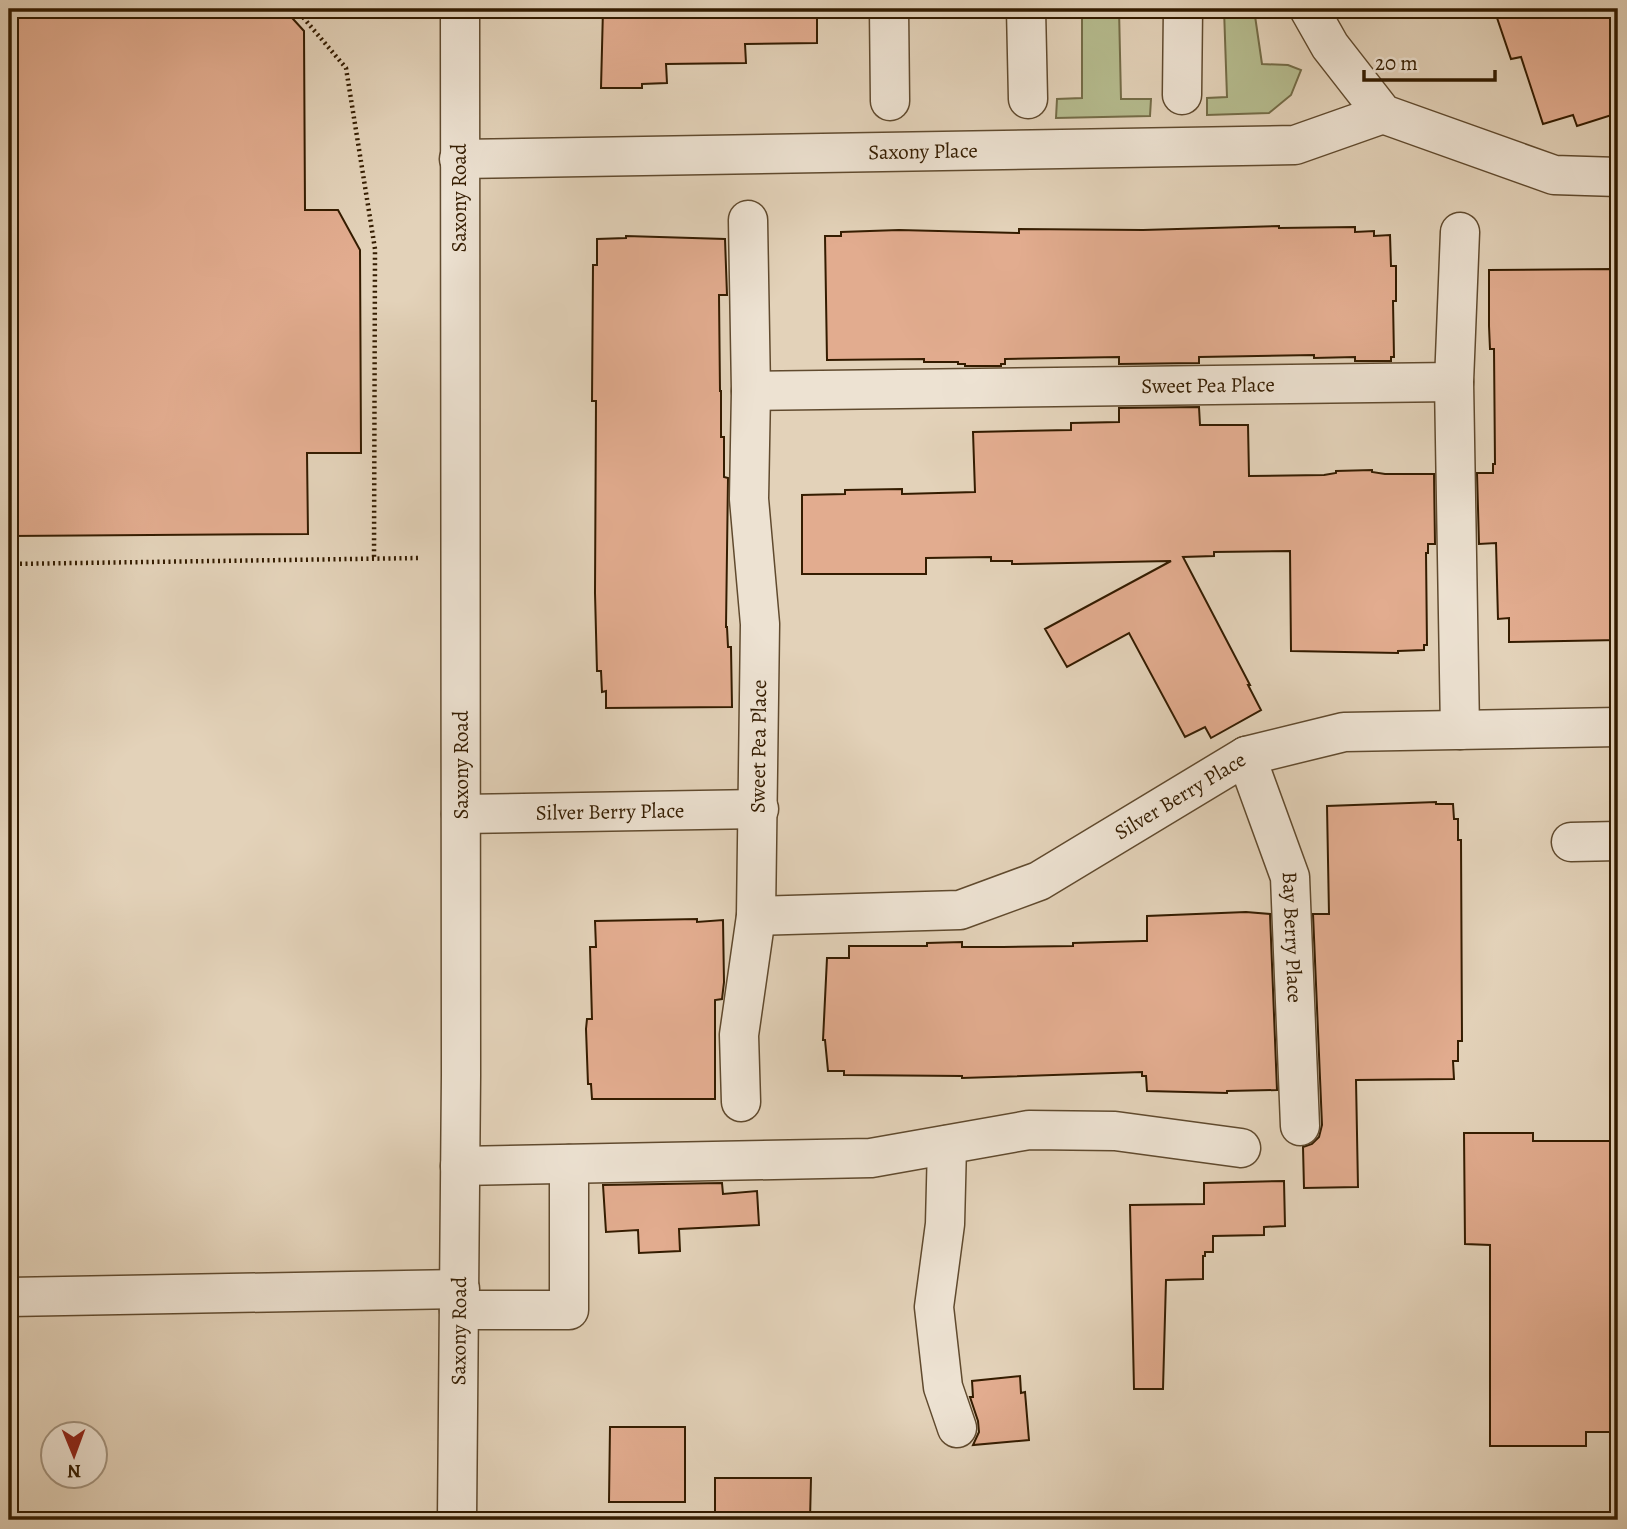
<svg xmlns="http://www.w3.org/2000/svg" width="1627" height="1529" font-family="Alegreya,serif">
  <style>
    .green { fill: #b5bb8e; stroke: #746c47; stroke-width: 2 }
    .building { fill: #e2ac8f; stroke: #341c00; stroke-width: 2 }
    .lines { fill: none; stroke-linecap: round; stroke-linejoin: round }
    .minor-casing { stroke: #604a2e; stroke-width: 41 }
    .path { stroke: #341c00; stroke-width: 4.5; stroke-dasharray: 2 3.5; stroke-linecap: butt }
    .minor { stroke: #ede2d2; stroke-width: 38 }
    .labels { text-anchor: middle; stroke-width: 5; stroke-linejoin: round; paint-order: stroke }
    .street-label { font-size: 21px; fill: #341c00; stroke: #ede2d2 }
  </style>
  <rect width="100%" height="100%" fill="#e3d2b9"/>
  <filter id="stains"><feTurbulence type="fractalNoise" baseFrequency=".00286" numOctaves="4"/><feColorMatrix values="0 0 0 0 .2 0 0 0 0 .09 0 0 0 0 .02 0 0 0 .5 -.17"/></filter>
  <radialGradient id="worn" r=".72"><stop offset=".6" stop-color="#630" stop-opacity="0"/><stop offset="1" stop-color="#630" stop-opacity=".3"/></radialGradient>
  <path class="green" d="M 1082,9 L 1119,9 L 1121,99 L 1151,99 L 1150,116 L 1056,118 L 1057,99 L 1082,98 Z
    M 1224,9 L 1254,9 L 1262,64 L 1288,65 L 1301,70 L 1291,95 L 1269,113 L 1207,115 L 1207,98 L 1227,97 Z"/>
  <path class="building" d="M 9,9 L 284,9 L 304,31 L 305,210 L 338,210 L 360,250 L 361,453 L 307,453 L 308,534 L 9,536 Z
    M 603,9 L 817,9 L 817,43 L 745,44 L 746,63 L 666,64 L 667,83 L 642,84 L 642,88 L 601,88 Z
    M 1494,9 L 1618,9 L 1618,113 L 1577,126 L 1573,115 L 1543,124 L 1521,57 L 1511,59 Z
    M 1279,226 L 1279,228 L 1355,227 L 1355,232 L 1374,231 L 1374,236 L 1390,235 L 1391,266 L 1396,266 L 1396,301 L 1393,301 L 1394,357 L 1391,357 L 1391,361 L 1355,361 L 1355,357 L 1314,358 L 1314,355 L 1199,357 L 1199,363 L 1119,364 L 1119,357 L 1005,359 L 1005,364 L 1001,364 L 1001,366 L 965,366 L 965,364 L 958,364 L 958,362 L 924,362 L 924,359 L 827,360 L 825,236 L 841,236 L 841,232 L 899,230 L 1019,233 L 1019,229 L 1143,230 Z
    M 626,236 L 725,239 L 727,295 L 719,295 L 720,391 L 721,391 L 721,437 L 724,437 L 724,477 L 728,478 L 726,627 L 727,627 L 728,647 L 731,647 L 732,707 L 606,708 L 606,691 L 602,692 L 601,671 L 597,671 L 595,593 L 596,401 L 592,401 L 593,265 L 597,265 L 597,239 L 626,238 Z
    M 1613,269 L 1613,285 L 1617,285 L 1618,305 L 1618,640 L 1509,642 L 1509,618 L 1498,619 L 1496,543 L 1479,544 L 1477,473 L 1493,473 L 1493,464 L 1495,464 L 1494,349 L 1490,349 L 1489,326 L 1489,270 Z
    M 1199,407 L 1200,425 L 1248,425 L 1249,476 L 1324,475 L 1336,473 L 1336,471 L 1372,470 L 1372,472 L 1385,474 L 1434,474 L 1435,544 L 1428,544 L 1428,553 L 1426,553 L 1427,645 L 1424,645 L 1424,650 L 1398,651 L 1398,653 L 1291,651 L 1290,551 L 1214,552 L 1214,556 L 1183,557 L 1250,685 L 1248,685 L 1261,710 L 1211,738 L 1205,727 L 1185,737 L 1129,633 L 1067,667 L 1045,629 L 1171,561 L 1012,564 L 1012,561 L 991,561 L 991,557 L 926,558 L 926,574 L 802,574 L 802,495 L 845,494 L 845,490 L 902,489 L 902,494 L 975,492 L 973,432 L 1071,430 L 1071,423 L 1119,422 L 1119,408 Z
    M 1436,802 L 1436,804 L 1453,804 L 1454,819 L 1458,819 L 1458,840 L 1461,840 L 1462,1041 L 1458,1041 L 1458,1061 L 1453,1061 L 1454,1079 L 1356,1080 L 1358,1187 L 1304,1188 L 1303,1147 L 1312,1144 L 1319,1137 L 1322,1125 L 1313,914 L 1329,914 L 1327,806 Z
    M 1246,912 L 1270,914 L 1277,1090 L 1227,1091 L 1227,1093 L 1147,1091 L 1146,1076 L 1142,1076 L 1142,1072 L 962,1078 L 962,1076 L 844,1075 L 844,1071 L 828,1071 L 825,1040 L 823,1040 L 827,958 L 849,958 L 849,946 L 927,946 L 927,943 L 962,942 L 962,947 L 1003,947 L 1073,946 L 1073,943 L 1143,941 L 1147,941 L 1147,916 Z
    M 697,919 L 697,922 L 723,920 L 724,982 L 722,999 L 715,1000 L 715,1099 L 592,1099 L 591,1084 L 588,1084 L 586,1029 L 587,1019 L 592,1019 L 590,947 L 596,947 L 595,921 Z
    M 1464,1133 L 1533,1133 L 1533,1141 L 1618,1141 L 1618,1432 L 1586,1432 L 1586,1446 L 1490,1446 L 1490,1245 L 1465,1244 Z
    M 1284,1181 L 1285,1226 L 1264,1227 L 1264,1235 L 1213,1236 L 1213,1252 L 1205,1252 L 1205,1256 L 1203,1256 L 1203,1279 L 1166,1280 L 1163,1389 L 1134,1389 L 1130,1205 L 1204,1204 L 1204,1183 Z
    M 722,1183 L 723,1194 L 757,1191 L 759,1225 L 679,1229 L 680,1251 L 639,1253 L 638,1230 L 606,1232 L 603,1185 Z
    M 1020,1376 L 1021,1393 L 1025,1392 L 1029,1440 L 973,1445 L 979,1432 L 978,1421 L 970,1397 L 973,1397 L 972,1381 Z
    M 610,1427 L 685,1427 L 685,1502 L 609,1502 Z
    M 715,1478 L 811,1478 L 810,1520 L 715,1520 Z"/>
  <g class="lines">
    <defs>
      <g id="minor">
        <path d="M 889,9 L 890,101"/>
        <path d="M 1026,9 L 1028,99"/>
        <path d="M 1309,9 L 1330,46 L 1383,114 L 1554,175 L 1618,177"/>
        <path d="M 1182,95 L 1183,9"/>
        <path id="s1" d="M 459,159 L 1295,145 L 1383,114"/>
        <path id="s2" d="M 751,391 L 1454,382"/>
        <path d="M 1460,730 L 1454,382 L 1460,232"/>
        <path id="s3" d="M 1246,756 L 1290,877 L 1300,1126"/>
        <path id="s4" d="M 461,814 L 759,809"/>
        <path d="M 1571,842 L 1618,841"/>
        <path id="s5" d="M 756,916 L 960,910 L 1039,881 L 1246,756 L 1344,732 L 1618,727"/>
        <path id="s6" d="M 741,1102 L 739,1035 L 756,916 L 760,624 L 749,499 L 751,391 L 748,220"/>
        <path d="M 947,1145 L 945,1224 L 934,1307 L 943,1387 L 957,1428"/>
        <path d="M 460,1166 L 871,1158 L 1029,1130 L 1115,1131 L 1241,1148"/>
        <path d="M 9,1297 L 460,1289"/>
        <path d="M 459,1310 L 569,1310 L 569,1164"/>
        <path id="s7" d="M 457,1520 L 461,1075 L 460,9"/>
      </g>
    </defs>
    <use href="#minor" class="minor-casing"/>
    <path class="path" d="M 296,9 L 346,68 L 375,249 L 374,560
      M 9,564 L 421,558"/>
    <use href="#minor" class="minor"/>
  </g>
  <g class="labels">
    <g class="street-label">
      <text dy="7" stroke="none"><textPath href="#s1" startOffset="464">Saxony Place</textPath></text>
      <text transform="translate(459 198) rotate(-90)" y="7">Saxony Road</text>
      <text dy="7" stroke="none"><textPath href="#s2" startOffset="457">Sweet Pea Place</textPath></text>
      <text dy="7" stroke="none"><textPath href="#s6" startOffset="357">Sweet Pea Place</textPath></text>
      <text transform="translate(461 765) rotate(-90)" y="7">Saxony Road</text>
      <text dy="7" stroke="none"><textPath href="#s5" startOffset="453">Silver Berry Place</textPath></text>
      <text dy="7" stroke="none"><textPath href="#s4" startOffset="149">Silver Berry Place</textPath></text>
      <text dy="7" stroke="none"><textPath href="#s3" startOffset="189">Bay Berry Place</textPath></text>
      <text dy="7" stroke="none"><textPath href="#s7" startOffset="189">Saxony Road</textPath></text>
    </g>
  </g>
  <rect width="1627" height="1529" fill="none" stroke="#e3d2b9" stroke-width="35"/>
  <rect x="10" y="10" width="1606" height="1508" fill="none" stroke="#341c00" stroke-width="3.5"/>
  <rect x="18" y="18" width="1592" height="1494" fill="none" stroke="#341c00" stroke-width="2"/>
  <g transform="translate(74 1455) rotate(179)"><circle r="33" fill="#ede2d2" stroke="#a3937e" stroke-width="2"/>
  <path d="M0-5L12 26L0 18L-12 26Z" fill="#8f2418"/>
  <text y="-10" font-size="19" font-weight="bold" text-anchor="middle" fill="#341c00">N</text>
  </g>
  <path d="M1364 70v10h131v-10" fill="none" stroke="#341c00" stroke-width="3.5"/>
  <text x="1375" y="70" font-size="21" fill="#341c00" stroke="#ede2d2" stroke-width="5" paint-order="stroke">20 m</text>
  <rect width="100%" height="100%" filter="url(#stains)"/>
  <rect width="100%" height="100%" fill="url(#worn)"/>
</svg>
